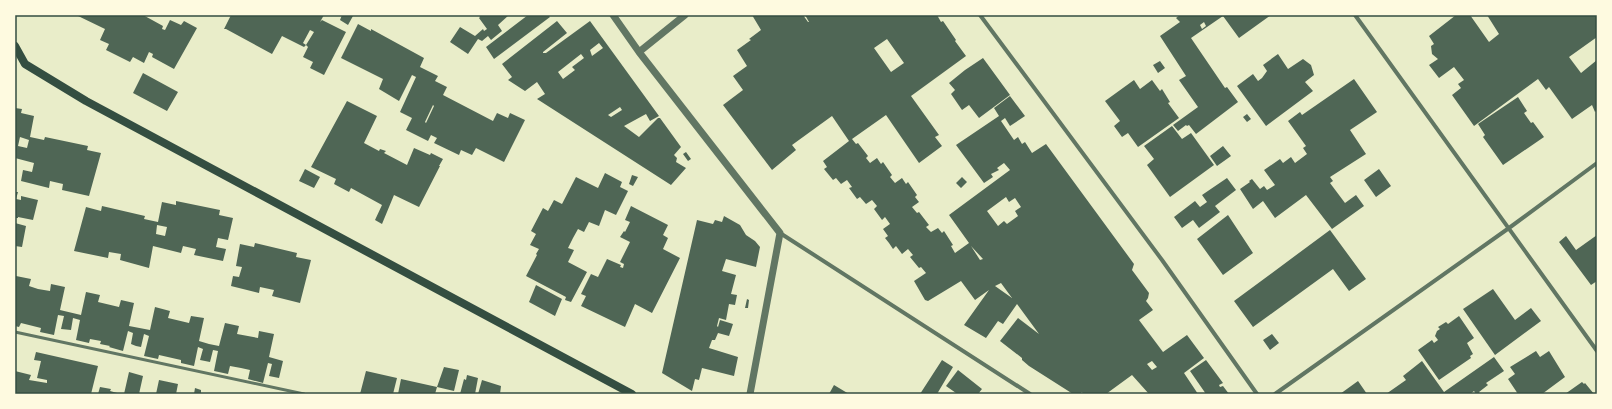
<svg xmlns="http://www.w3.org/2000/svg" width="1612" height="409" font-family="Manrope,sans-serif">
  <style>
    .building { fill: #4f6655; fill-rule: evenodd }
    .lines { fill: none; stroke-linecap: round; stroke-linejoin: round }
    .service { stroke: #617663; stroke-width: 3 }
    .minor { stroke: #617663; stroke-width: 4 }
    .tertiary { stroke: #617663; stroke-width: 7 }
    .secondary { stroke: #344e41; stroke-width: 8 }
    .neatline { fill: none; stroke: #344e41; stroke-width: 1.5 }
  </style>
  <rect width="100%" height="100%" fill="#e9edc9"/>
  <path class="building" d="M 76,15 L 143,15 L 163,26 L 162,29 L 165,30 L 170,20 L 181,25 L 184,21 L 197,28 L 174,69 L 152,57 L 153,54 L 149,52 L 144,63 L 133,57 L 130,62 L 106,50 L 109,44 L 100,40 L 105,29 Z
    M 231,15 L 324,15 L 320,22 L 322,20 L 346,32 L 324,75 L 310,68 L 313,62 L 303,57 L 308,47 L 306,45 L 304,47 L 282,36 L 272,54 L 226,29 L 224,29 ZM 310,30 L 314,32 L 306,45 L 303,43 Z
    M 342,15 L 353,16 L 348,25 L 340,20 Z
    M 479,15 L 509,15 L 498,25 L 502,31 L 491,40 L 488,36 L 482,41 L 478,39 L 468,54 L 450,42 L 460,27 L 475,36 L 483,29 L 484,31 L 487,29 L 479,18 L 480,17 Z
    M 528,15 L 548,15 L 550,17 L 494,59 L 486,47 Z
    M 752,15 L 803,15 L 808,22 L 809,22 L 805,15 L 937,15 L 941,22 L 943,21 L 956,40 L 955,41 L 966,56 L 911,96 L 939,135 L 935,137 L 942,146 L 919,163 L 886,115 L 852,139 L 856,144 L 858,143 L 868,156 L 866,158 L 870,163 L 877,158 L 881,164 L 883,162 L 892,175 L 890,177 L 895,183 L 902,178 L 906,184 L 908,182 L 917,195 L 915,197 L 919,202 L 912,207 L 917,213 L 919,212 L 929,225 L 926,227 L 931,232 L 938,228 L 942,233 L 944,231 L 953,245 L 951,246 L 955,253 L 969,243 L 949,215 L 1010,170 L 1004,163 L 997,168 L 999,170 L 991,174 L 993,177 L 984,183 L 956,145 L 999,116 L 994,108 L 1010,96 L 1025,116 L 1010,126 L 1005,118 L 1001,121 L 1014,140 L 1018,137 L 1022,144 L 1025,142 L 1032,153 L 1046,144 L 1134,264 L 1132,270 L 1149,293 L 1148,298 L 1146,301 L 1153,310 L 1139,320 L 1163,352 L 1187,335 L 1204,358 L 1184,373 L 1198,394 L 1149,394 L 1132,375 L 1106,394 L 1083,394 L 1082,392 L 1080,394 L 1073,394 L 1029,366 L 1022,360 L 1022,358 L 1000,341 L 1018,318 L 1039,334 L 1017,304 L 1003,324 L 998,321 L 986,338 L 964,325 L 989,290 L 975,300 L 961,281 L 928,301 L 925,300 L 914,281 L 926,273 L 921,267 L 919,268 L 910,257 L 913,255 L 908,249 L 902,254 L 896,246 L 893,249 L 889,243 L 885,238 L 888,236 L 883,229 L 890,224 L 885,217 L 882,220 L 874,209 L 877,206 L 872,200 L 866,204 L 860,197 L 857,199 L 849,188 L 852,187 L 847,180 L 841,184 L 836,178 L 833,180 L 824,169 L 827,167 L 823,161 L 849,141 L 832,116 L 792,145 L 796,150 L 772,170 L 723,105 L 743,90 L 733,76 L 747,66 L 737,50 L 751,40 L 749,39 L 761,30 ZM 887,39 L 904,63 L 891,72 L 874,48 ZM 1006,197 L 1009,202 L 1015,198 L 1021,207 L 1015,211 L 1018,216 L 1007,224 L 1004,221 L 998,226 L 987,211 ZM 971,246 L 983,259 L 980,260 ZM 1001,283 L 1012,298 L 995,286 ZM 1152,361 L 1157,367 L 1152,370 L 1147,364 Z
    M 1180,15 L 1222,15 L 1223,16 L 1191,38 L 1225,88 L 1227,87 L 1238,102 L 1196,134 L 1189,125 L 1187,126 L 1186,125 L 1178,131 L 1173,125 L 1198,107 L 1179,80 L 1186,76 L 1160,36 L 1180,22 L 1176,18 ZM 1204,22 L 1206,26 L 1202,29 L 1200,25 Z
    M 1224,15 L 1271,15 L 1239,38 L 1223,16 Z
    M 1456,15 L 1470,15 L 1489,42 L 1499,34 L 1487,15 L 1597,15 L 1597,37 L 1569,57 L 1581,73 L 1597,60 L 1597,110 L 1595,112 L 1592,105 L 1572,119 L 1549,87 L 1546,90 L 1538,79 L 1474,126 L 1452,95 L 1461,88 L 1458,84 L 1464,80 L 1454,67 L 1439,78 L 1429,65 L 1438,59 L 1432,54 L 1431,46 L 1434,44 L 1429,36 Z
    M 557,21 L 567,33 L 543,52 L 543,53 L 546,53 L 590,21 L 659,116 L 650,121 L 646,114 L 624,126 L 639,137 L 658,118 L 660,118 L 681,147 L 674,155 L 677,158 L 676,162 L 686,168 L 671,185 L 537,99 L 545,94 L 537,82 L 525,91 L 508,80 L 512,77 L 502,64 ZM 599,43 L 603,48 L 592,56 L 590,50 ZM 581,54 L 584,58 L 572,67 L 575,70 L 563,79 L 558,72 ZM 620,107 L 622,110 L 611,117 L 608,115 Z
    M 358,24 L 371,31 L 371,29 L 424,58 L 420,67 L 438,76 L 435,81 L 447,87 L 443,95 L 493,121 L 497,113 L 508,118 L 510,113 L 525,120 L 504,162 L 476,148 L 472,155 L 461,150 L 459,155 L 434,143 L 437,138 L 431,135 L 428,141 L 406,130 L 412,118 L 400,112 L 416,77 L 412,75 L 399,101 L 379,89 L 383,79 L 341,58 ZM 433,105 L 434,106 L 426,123 L 425,122 Z
    M 1278,54 L 1288,69 L 1303,59 L 1311,65 L 1314,75 L 1305,82 L 1313,91 L 1266,126 L 1237,86 L 1253,74 L 1258,81 L 1262,78 L 1267,71 L 1263,65 Z
    M 983,58 L 1010,95 L 979,118 L 969,105 L 962,110 L 951,94 L 955,90 L 949,83 L 965,70 Z
    M 1160,61 L 1165,68 L 1158,73 L 1153,65 Z
    M 143,73 L 178,92 L 167,111 L 133,93 Z
    M 1354,79 L 1377,112 L 1350,130 L 1366,154 L 1330,177 L 1333,181 L 1330,183 L 1345,203 L 1356,195 L 1364,206 L 1332,229 L 1306,195 L 1275,218 L 1263,201 L 1253,209 L 1240,189 L 1250,182 L 1249,181 L 1252,179 L 1260,189 L 1264,186 L 1267,190 L 1275,185 L 1264,170 L 1280,159 L 1283,163 L 1291,157 L 1295,163 L 1307,154 L 1303,148 L 1306,146 L 1288,121 L 1300,112 L 1302,115 Z
    M 1134,80 L 1140,89 L 1152,80 L 1160,91 L 1162,89 L 1170,102 L 1168,103 L 1179,118 L 1138,147 L 1128,133 L 1122,137 L 1114,126 L 1120,121 L 1105,101 Z
    M 1518,97 L 1527,111 L 1524,113 L 1531,123 L 1533,122 L 1544,137 L 1503,165 L 1483,137 L 1485,135 L 1478,124 Z
    M 347,101 L 377,116 L 364,143 L 379,151 L 380,149 L 386,151 L 384,153 L 407,165 L 414,148 L 430,155 L 431,153 L 443,159 L 439,166 L 440,166 L 419,207 L 394,195 L 382,224 L 375,220 L 382,205 L 351,188 L 349,192 L 334,184 L 336,179 L 311,167 Z
    M 15,108 L 22,109 L 21,113 L 34,116 L 30,137 L 44,140 L 45,137 L 88,146 L 87,150 L 101,153 L 89,196 L 62,190 L 63,184 L 50,181 L 49,188 L 21,181 L 23,170 L 32,172 L 34,163 L 15,158 ZM 20,137 L 29,140 L 27,148 L 18,146 Z
    M 1247,114 L 1251,119 L 1247,122 L 1243,117 Z
    M 1172,126 L 1182,139 L 1191,133 L 1214,165 L 1170,197 L 1147,165 L 1154,159 L 1144,146 Z
    M 1223,146 L 1231,156 L 1217,166 L 1210,156 Z
    M 686,152 L 691,159 L 688,161 L 683,154 Z
    M 305,169 L 320,177 L 314,188 L 299,181 Z
    M 1379,169 L 1391,186 L 1376,197 L 1364,180 Z
    M 605,173 L 622,182 L 620,187 L 628,191 L 616,215 L 605,210 L 599,226 L 589,222 L 584,232 L 578,229 L 573,238 L 568,248 L 574,250 L 568,262 L 587,272 L 571,302 L 565,300 L 566,297 L 526,276 L 537,255 L 536,254 L 539,249 L 530,245 L 536,234 L 531,231 L 543,208 L 548,211 L 554,200 L 562,204 L 576,177 L 598,188 Z
    M 632,175 L 638,177 L 633,186 L 629,184 Z
    M 962,177 L 967,182 L 961,188 L 956,183 Z
    M 1227,178 L 1236,190 L 1215,206 L 1220,212 L 1199,228 L 1193,220 L 1182,228 L 1174,217 L 1195,201 L 1200,207 L 1207,202 L 1202,195 Z
    M 15,192 L 18,192 L 16,199 L 21,200 L 21,196 L 38,200 L 33,220 L 18,217 L 18,218 L 15,218 Z
    M 176,201 L 220,210 L 219,215 L 233,218 L 228,240 L 218,238 L 216,247 L 226,249 L 223,261 L 194,255 L 196,249 L 183,246 L 181,253 L 153,246 L 149,268 L 120,260 L 121,254 L 109,252 L 108,258 L 74,251 L 86,207 L 101,211 L 102,206 L 145,216 L 144,219 L 158,222 L 162,202 L 176,205 ZM 157,225 L 167,227 L 165,236 L 156,234 Z
    M 631,206 L 668,225 L 663,235 L 668,238 L 663,249 L 680,258 L 652,313 L 635,304 L 625,327 L 581,306 L 586,296 L 581,294 L 591,274 L 598,277 L 607,259 L 621,265 L 620,267 L 623,268 L 624,264 L 620,262 L 630,242 L 620,237 L 624,231 L 625,232 L 630,222 L 625,220 Z
    M 1228,215 L 1253,253 L 1223,275 L 1197,239 Z
    M 724,216 L 740,225 L 746,235 L 755,241 L 760,247 L 756,267 L 726,259 L 722,271 L 736,275 L 731,294 L 737,295 L 735,305 L 729,304 L 726,320 L 719,318 L 717,326 L 718,327 L 720,320 L 733,324 L 729,336 L 718,333 L 715,340 L 712,340 L 709,348 L 738,357 L 734,376 L 702,368 L 699,380 L 695,379 L 692,391 L 662,373 L 697,220 L 713,224 L 715,220 L 722,222 Z
    M 15,223 L 26,226 L 22,247 L 15,246 Z
    M 1330,230 L 1366,279 L 1349,291 L 1333,269 L 1253,327 L 1234,301 Z
    M 1597,235 L 1597,281 L 1591,285 L 1559,242 L 1566,236 L 1576,250 Z
    M 255,243 L 297,253 L 296,257 L 311,260 L 300,303 L 272,296 L 274,290 L 260,287 L 259,293 L 231,286 L 233,276 L 239,277 L 242,267 L 236,266 L 240,244 L 254,247 Z
    M 16,276 L 31,279 L 29,286 L 38,289 L 50,291 L 51,284 L 65,287 L 60,310 L 81,315 L 86,292 L 100,295 L 98,302 L 119,307 L 121,300 L 134,303 L 129,326 L 150,330 L 155,307 L 170,311 L 168,318 L 189,323 L 191,316 L 204,318 L 199,341 L 209,344 L 219,346 L 225,323 L 239,326 L 237,334 L 258,338 L 259,331 L 274,334 L 269,357 L 283,361 L 279,378 L 269,376 L 272,364 L 268,363 L 263,383 L 248,379 L 250,370 L 241,368 L 230,366 L 228,374 L 214,371 L 218,351 L 213,350 L 210,362 L 200,360 L 203,349 L 198,347 L 194,366 L 181,363 L 181,360 L 159,355 L 158,359 L 144,356 L 149,336 L 144,334 L 141,347 L 136,346 L 131,344 L 133,333 L 128,331 L 123,351 L 109,347 L 110,346 L 100,344 L 101,341 L 90,339 L 89,343 L 76,340 L 80,320 L 73,318 L 71,330 L 61,329 L 64,316 L 58,315 L 54,335 L 40,332 L 41,328 L 21,323 L 19,327 L 15,326 L 15,282 Z
    M 536,285 L 562,299 L 555,316 L 529,302 Z
    M 1493,289 L 1515,320 L 1531,308 L 1541,321 L 1495,355 L 1463,309 Z
    M 747,299 L 749,300 L 748,308 L 745,308 Z
    M 1459,316 L 1474,338 L 1467,343 L 1473,354 L 1470,356 L 1471,358 L 1439,380 L 1418,350 L 1432,340 L 1434,343 L 1438,340 L 1435,336 L 1437,331 L 1440,329 L 1438,327 L 1446,322 L 1448,324 Z
    M 1272,334 L 1279,343 L 1270,350 L 1263,340 Z
    M 1536,351 L 1540,357 L 1549,351 L 1565,377 L 1542,394 L 1518,394 L 1508,379 L 1515,374 L 1510,367 Z
    M 36,352 L 98,366 L 91,394 L 15,394 L 15,371 L 31,375 L 29,380 L 47,383 L 47,380 L 37,378 L 41,361 L 34,360 Z
    M 1494,357 L 1504,371 L 1486,383 L 1488,385 L 1479,392 L 1480,394 L 1476,394 L 1474,391 L 1470,394 L 1386,394 L 1406,380 L 1403,376 L 1422,361 L 1444,392 Z
    M 942,360 L 953,367 L 937,394 L 920,394 Z
    M 1206,360 L 1223,383 L 1219,385 L 1220,387 L 1223,386 L 1229,394 L 1206,394 L 1190,371 Z
    M 444,367 L 459,370 L 454,391 L 437,387 Z
    M 958,370 L 982,389 L 978,394 L 955,394 L 956,393 L 946,386 Z
    M 366,371 L 397,378 L 393,394 L 360,394 Z
    M 129,372 L 143,376 L 139,394 L 124,394 Z
    M 467,375 L 478,378 L 475,394 L 460,394 L 464,379 L 466,380 Z
    M 401,379 L 437,387 L 435,394 L 398,394 Z
    M 159,380 L 178,384 L 176,394 L 156,394 Z
    M 482,380 L 501,386 L 500,394 L 478,394 Z
    M 1358,381 L 1367,394 L 1340,394 Z
    M 1582,382 L 1584,384 L 1585,383 L 1594,394 L 1565,394 Z
    M 834,385 L 849,394 L 829,394 Z
    M 100,387 L 111,389 L 110,391 L 121,394 L 98,394 Z
    M 195,388 L 201,390 L 201,394 L 194,394 Z"/>
  <g class="lines">
    <path class="service" d="M 15,332 L 304,394"/>
    <path class="minor" d="M 980,15 L 1162,260 L 1257,394
      M 1355,15 L 1597,351
      M 780,233 L 1030,394
      M 1275,394 L 1509,228 L 1597,163"/>
    <path class="tertiary" d="M 613,15 L 639,52 L 780,233 L 750,394
      M 639,52 L 685,15"/>
    <path class="secondary" d="M 15,46 L 25,64 L 86,101 L 632,394"/>
  </g>
  <rect width="1612" height="409" fill="none" stroke="#fefae0" stroke-width="32"/>
  <rect x="16" y="16" width="1580" height="377" class="neatline"/>
</svg>
